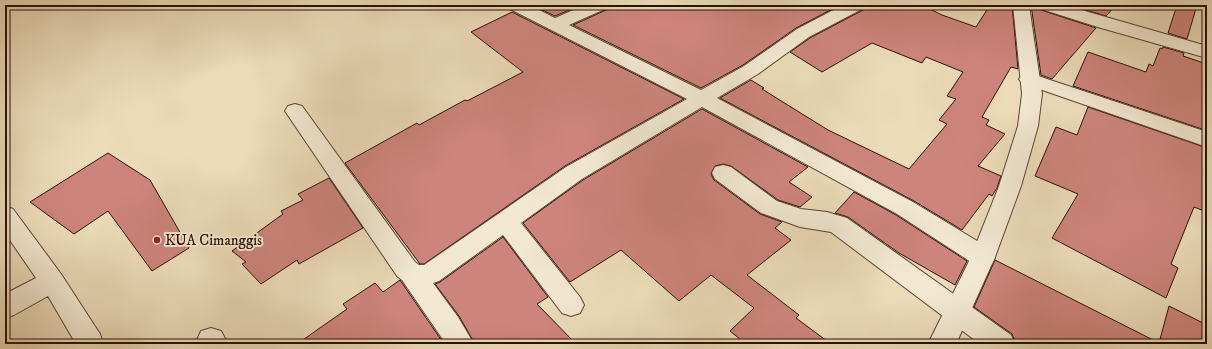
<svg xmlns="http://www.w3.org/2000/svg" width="1212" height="349" font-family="'IM FELL DW Pica',serif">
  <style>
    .building { fill: #cd847c; stroke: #2b1006 }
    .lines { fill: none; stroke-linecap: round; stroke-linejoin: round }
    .minor-casing { stroke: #5b4332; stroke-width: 2 }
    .tertiary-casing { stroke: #5b4332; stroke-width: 2 }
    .minor { fill: #f2e8d1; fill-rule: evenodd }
    .tertiary { fill: #f2e8d1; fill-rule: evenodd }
    .poi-dot { fill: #8f2418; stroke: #f2e8d1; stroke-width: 1.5 }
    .labels { text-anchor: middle; stroke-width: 4; stroke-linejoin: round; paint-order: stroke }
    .poi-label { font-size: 15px; fill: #2b1006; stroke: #f2e8d1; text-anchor: start }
  </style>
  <rect width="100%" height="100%" fill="#ebdbb8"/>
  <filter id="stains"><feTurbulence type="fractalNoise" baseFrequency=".005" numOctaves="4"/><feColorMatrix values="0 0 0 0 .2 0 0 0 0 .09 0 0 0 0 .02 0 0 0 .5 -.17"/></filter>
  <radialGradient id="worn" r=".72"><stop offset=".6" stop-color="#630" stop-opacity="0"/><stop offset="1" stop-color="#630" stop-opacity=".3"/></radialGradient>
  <path class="building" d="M 532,5 L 581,5 L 555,16 Z
    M 608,5 L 840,5 L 796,28 L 743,65 L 701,88 L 573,25 L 606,10 Z
    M 865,5 L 922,5 L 942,15 L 976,27 L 990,5 L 1012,5 L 1018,69 L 1011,67 L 982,117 L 989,120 L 986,125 L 1005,134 L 978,166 L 1001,176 L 997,188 L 992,196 L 989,194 L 962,230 L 914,201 L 720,98 L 751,80 L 764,88 L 762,89 L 828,130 L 909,169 L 947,124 L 939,120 L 956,99 L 947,96 L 963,72 L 926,57 L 922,63 L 872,43 L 822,72 L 790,52 L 810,38 L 863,10 Z
    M 1031,5 L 1038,5 L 1041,10 L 1096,28 L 1052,79 L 1041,75 Z
    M 1069,5 L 1116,5 L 1106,16 Z
    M 1177,5 L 1197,5 L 1187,39 L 1168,33 Z
    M 512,12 L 684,99 L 565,166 L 424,264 L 420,264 L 345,163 L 417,123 L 419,125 L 465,100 L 467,101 L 523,72 L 471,32 Z
    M 1163,47 L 1184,53 L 1183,56 L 1207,64 L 1207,118 L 1205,130 L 1073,86 L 1088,52 L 1146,72 L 1149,64 L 1153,66 L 1160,48 L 1162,49 Z
    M 1088,107 L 1207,148 L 1207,212 L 1194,207 L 1171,264 L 1178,268 L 1166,298 L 1052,238 L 1078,194 L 1035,176 L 1056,127 L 1077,135 Z
    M 702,109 L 808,167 L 789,182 L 812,197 L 800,207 L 778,200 L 731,166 L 723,164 L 715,166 L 711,174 L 714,180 L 760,214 L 782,222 L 775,228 L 791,240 L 747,275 L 799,315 L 796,318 L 831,344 L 746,344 L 730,331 L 754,308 L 711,275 L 679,301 L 621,250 L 570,282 L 523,223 L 583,180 Z
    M 108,153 L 150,180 L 189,248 L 152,271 L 108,211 L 74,234 L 30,202 Z
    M 329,178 L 363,228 L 299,264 L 297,260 L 261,284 L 242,264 L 246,262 L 232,251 L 283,214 L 281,211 L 303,200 L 298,194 Z
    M 854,192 L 896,215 L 967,261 L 955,285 L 899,253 L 848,217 L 835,213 Z
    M 503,237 L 548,297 L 537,304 L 576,344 L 475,344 L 459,316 L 435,284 L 440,282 Z
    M 995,260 L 1159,343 L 1169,306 L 1207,325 L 1207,344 L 1024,344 L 1014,339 L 1012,334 L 974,307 Z
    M 400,280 L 444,344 L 297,344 L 347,309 L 343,304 L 375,283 L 383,292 Z"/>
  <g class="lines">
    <defs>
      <path id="minor" d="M 508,5 L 529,5 L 555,18 L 585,5 L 607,5 L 605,9 L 569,25 L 701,90 L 744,66 L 797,29 L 843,5 L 864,5 L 862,9 L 809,37 L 758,74 L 717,98 L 913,202 L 992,250 L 995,257 L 992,264 L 983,267 L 974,264 L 897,214 L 702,107 L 582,179 L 521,223 L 580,297 L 584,305 L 580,313 L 571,316 L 562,313 L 503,235 L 439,281 L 433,283 L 458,317 L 474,344 L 446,344 L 402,280 L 397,276 L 285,111 L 288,106 L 295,104 L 302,106 L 415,262 L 419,265 L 424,265 L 566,167 L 687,99 L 510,9 Z
        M 1039,5 L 1064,5 L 1207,46 L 1207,58 L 1101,28 L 1041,9 Z
        M 1029,73 L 1207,132 L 1207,147 L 1022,83 L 1019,79 L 1022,75 Z
        M 723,165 L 731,167 L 777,201 L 801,209 L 827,212 L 847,218 L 1011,335 L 1015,344 L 980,344 L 831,232 L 800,227 L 761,213 L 715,179 L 712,173 L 715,167 Z
        M 5,206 L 13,209 L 61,274 L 100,334 L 103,344 L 76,344 L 48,296 L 14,315 L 5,318 L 5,294 L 36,278 L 5,233 Z
        M 211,328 L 221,331 L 228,344 L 199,344 L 197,340 L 201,331 Z"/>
      <path id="tertiary" d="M 1013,5 L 1029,5 L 1042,94 L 1038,126 L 1021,186 L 995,257 L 956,344 L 928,344 L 971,257 L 999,186 L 1018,126 L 1022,94 Z"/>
    </defs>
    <use href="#minor" class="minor-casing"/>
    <use href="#tertiary" class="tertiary-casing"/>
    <use href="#minor" class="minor"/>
    <use href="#tertiary" class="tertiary"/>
  </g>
  <circle class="poi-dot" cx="157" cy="240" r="4"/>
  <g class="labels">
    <g class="poi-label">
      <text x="165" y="245">KUA Cimanggis</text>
    </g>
  </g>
  <rect width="1212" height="349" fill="none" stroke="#ebdbb8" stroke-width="20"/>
  <rect x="6" y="6" width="1200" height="337" fill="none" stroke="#2b1006" stroke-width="2"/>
  <rect x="10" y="10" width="1192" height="329" fill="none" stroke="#2b1006"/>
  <rect width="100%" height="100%" filter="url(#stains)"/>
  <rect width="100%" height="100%" fill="url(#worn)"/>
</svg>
